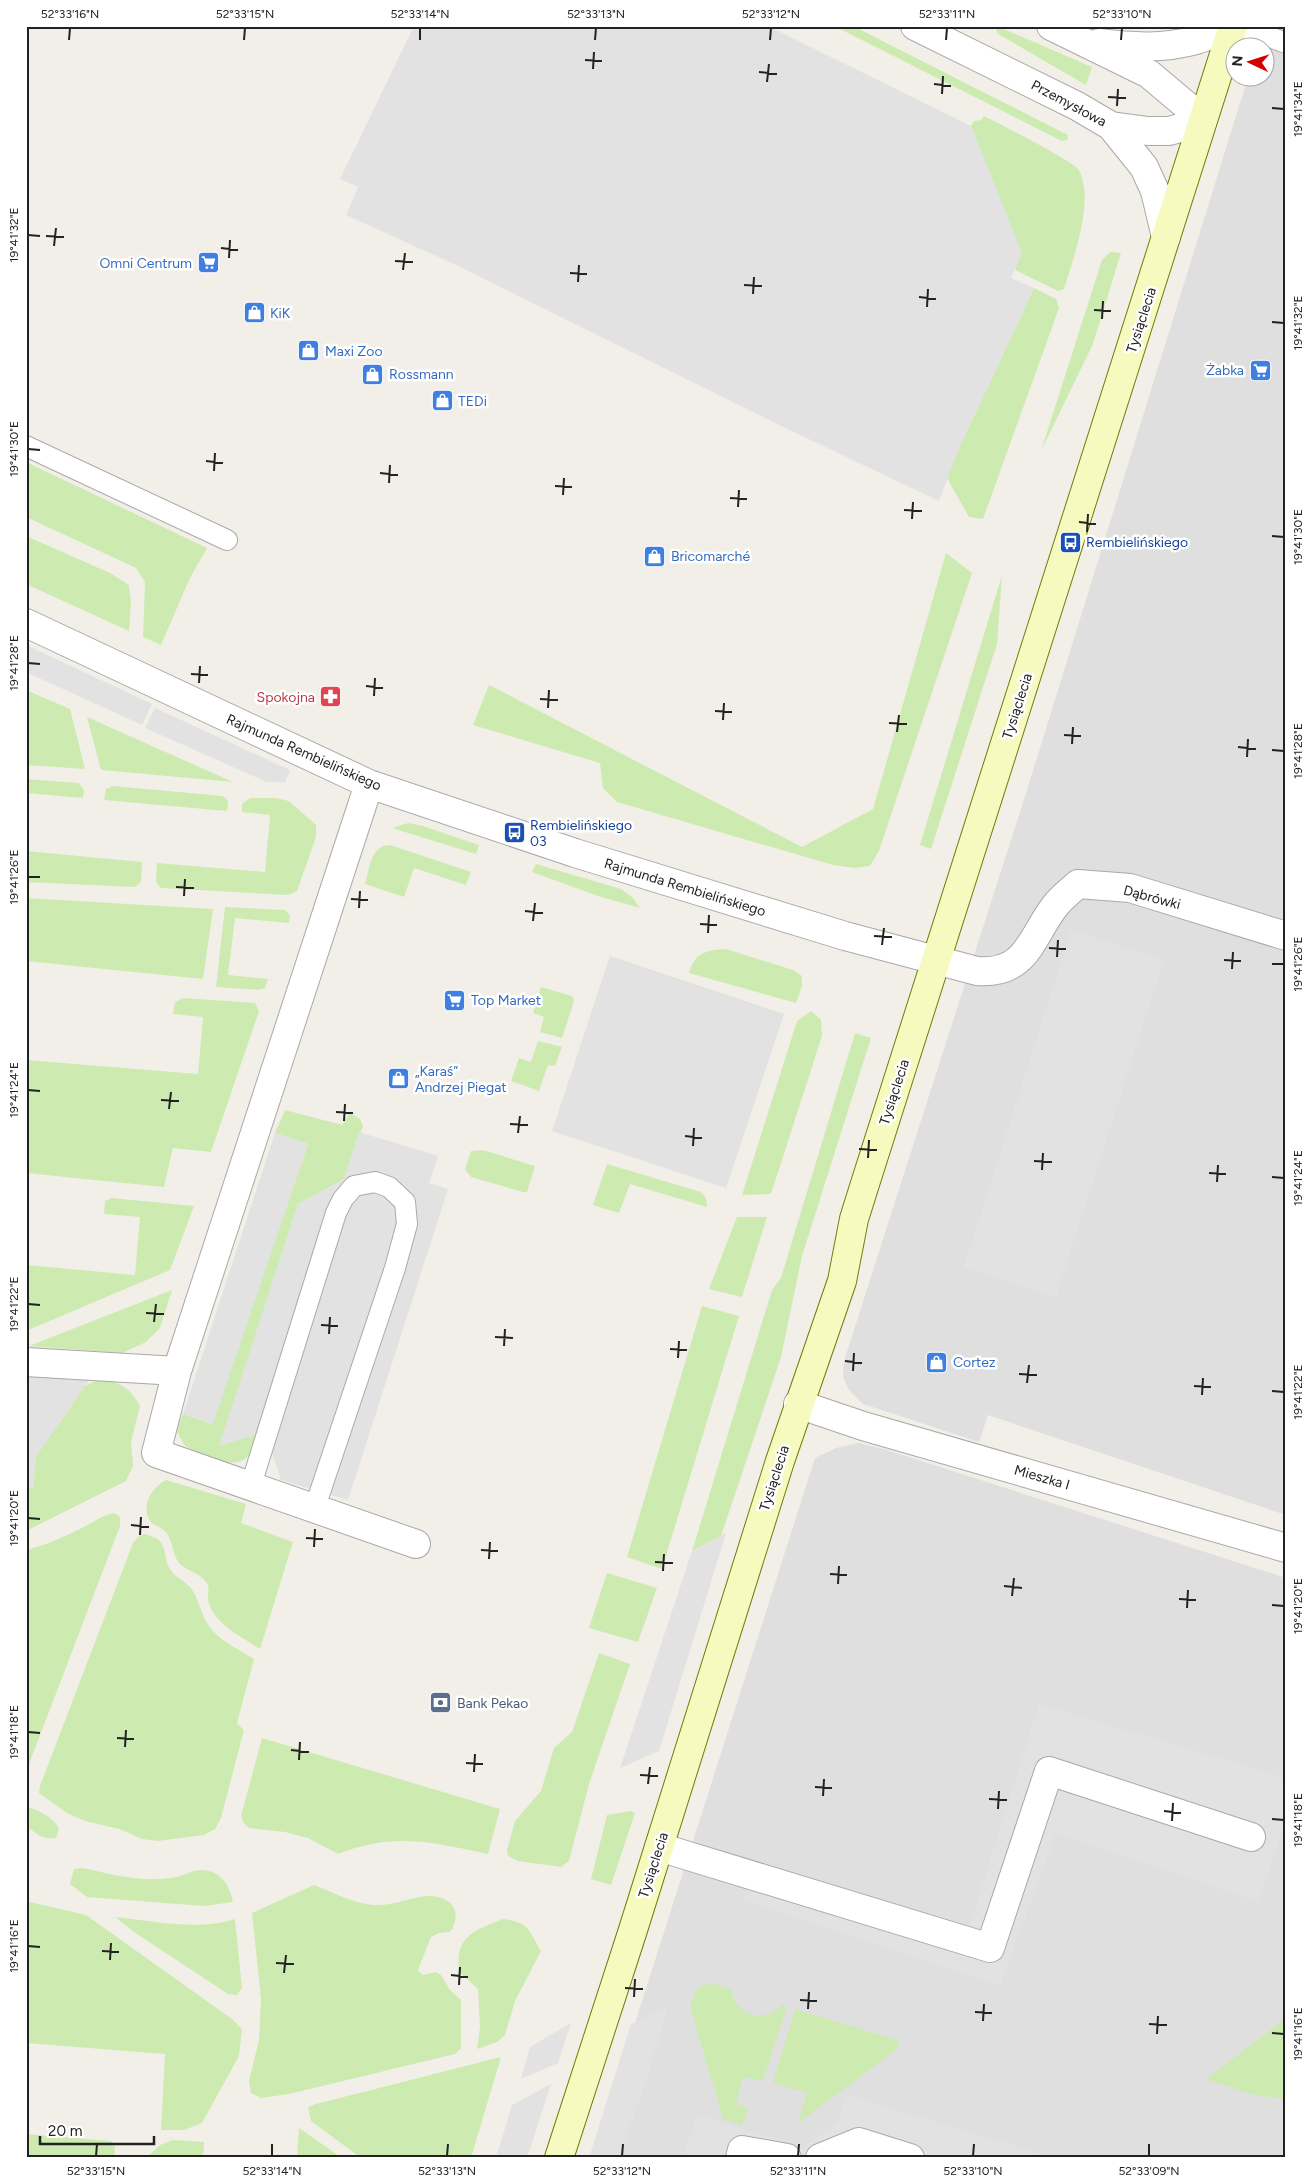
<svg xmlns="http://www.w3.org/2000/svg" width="1312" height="2184" font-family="Figtree,sans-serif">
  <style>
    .residential { fill: #e0dfdf }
    .grass { fill: #cdebb0 }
    .parking { fill: #e2e2e2 }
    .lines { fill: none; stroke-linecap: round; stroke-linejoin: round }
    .lane-casing { stroke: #a9a9a9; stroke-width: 22 }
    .street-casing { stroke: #a9a9a9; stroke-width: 30 }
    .secondary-casing { stroke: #707d05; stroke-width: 30 }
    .lane { stroke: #fff; stroke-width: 20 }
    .street { stroke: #fff; stroke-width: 28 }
    .secondary { stroke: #f7fabf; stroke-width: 28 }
    .ticks { fill: none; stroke: #222; stroke-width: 2 }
    .labels { text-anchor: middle; stroke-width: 5; stroke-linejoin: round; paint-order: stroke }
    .street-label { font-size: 14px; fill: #222; stroke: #fff }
    .shop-label { font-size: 14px; fill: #366cbe; stroke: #fff; text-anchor: start }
    .transit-label { font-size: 14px; fill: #164399; stroke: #fff; text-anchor: start }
    .health-label { font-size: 14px; fill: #be3a42; stroke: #fff; text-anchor: end }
    .service-label { font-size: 14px; fill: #4e5e75; stroke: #fff; text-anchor: start }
    .neatline { fill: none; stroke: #222; stroke-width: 2 }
    .ticks-label { font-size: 12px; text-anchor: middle; fill: #222 }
  </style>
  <rect width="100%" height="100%" fill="#f2efe9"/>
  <path class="residential" d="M 1266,26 L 1286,26 L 1286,1515 L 988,1415 L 979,1442 L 863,1404 L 849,1390 L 843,1377 L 844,1361 L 1027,790 L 1240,103 L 1248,78 L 1264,78 L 1264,48 L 1258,47 Z
    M 859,1443 L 887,1450 L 1286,1578 L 1286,2158 L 592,2158 L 815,1458 L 836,1448 Z"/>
  <path class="grass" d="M 834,26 L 853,26 L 1068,135 L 1067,140 L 1062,141 Z
    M 999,27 L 1092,67 L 1086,85 L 998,34 L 996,30 Z
    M 984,116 C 998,123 1073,161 1078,169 C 1096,198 1073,259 1064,289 L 1058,291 L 1015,270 L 1021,253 L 971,126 L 974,121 L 981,120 Z
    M 1110,252 L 1121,253 L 1093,344 L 1041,451 L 1102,260 Z
    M 1034,288 L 1056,299 L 1059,308 L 983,519 L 969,517 L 947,478 L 959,448 Z
    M 26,462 L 207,548 L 190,578 L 161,645 L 143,637 L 145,582 L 136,568 L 26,517 Z
    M 26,536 L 110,573 L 129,585 L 131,604 L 129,631 L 26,584 Z
    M 946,553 L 972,573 L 879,851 L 870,866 L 855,868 L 833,865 L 617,802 L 603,788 L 600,763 L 473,725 L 489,685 L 802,847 L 873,809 Z
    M 1002,575 L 997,644 L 931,849 L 920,845 Z
    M 26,690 L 70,709 L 85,769 L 26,765 Z
    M 87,717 L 233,782 L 101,770 Z
    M 26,779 L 79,783 L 84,790 L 83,798 L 26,793 Z
    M 113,786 L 223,796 L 228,801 L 227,811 L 104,800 L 106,789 Z
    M 250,798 L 275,798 L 289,801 L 316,825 L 316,837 L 297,891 L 288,895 L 161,888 L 156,882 L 157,863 L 265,872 L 270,815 L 242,812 L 242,804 Z
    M 408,823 L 423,826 L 479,845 L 476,854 L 392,828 Z
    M 390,845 L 471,872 L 466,885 L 414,868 L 404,897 L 365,884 C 370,868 370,846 390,845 Z
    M 26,851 L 142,862 L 141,882 L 135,887 L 26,882 Z
    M 536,864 L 621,889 L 632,897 L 640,908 L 598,896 L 532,872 Z
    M 26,898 L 213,909 L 203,979 L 26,961 Z
    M 225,907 L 285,910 L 290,915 L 289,923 L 235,918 L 228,975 L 268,979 L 265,988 L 258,990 L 216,987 Z
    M 726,949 L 793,970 L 802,976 L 802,986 L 796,1003 L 689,973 C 695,952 707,950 726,949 Z
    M 541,987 L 572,996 L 574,1001 L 562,1038 L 540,1032 L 544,1017 L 533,1013 Z
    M 183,998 L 255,1003 L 259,1011 L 211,1152 L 173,1148 L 164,1187 L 26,1173 L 26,1060 L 198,1074 L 203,1017 L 173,1014 L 175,1002 Z
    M 811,1011 L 821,1020 L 822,1036 L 771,1194 L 742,1195 L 797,1021 Z
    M 855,1033 L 871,1038 L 802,1256 L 781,1357 L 721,1536 L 692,1551 L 772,1290 L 781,1278 Z
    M 538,1041 L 562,1047 L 555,1066 L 548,1065 L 539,1091 L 511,1081 L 519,1058 L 531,1062 Z
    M 285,1110 L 342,1125 L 350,1113 L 360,1119 L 363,1126 L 344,1179 L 298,1204 L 220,1445 L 258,1434 C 256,1440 254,1448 251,1453 C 235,1475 203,1454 185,1446 L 176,1430 L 183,1414 L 212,1424 L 308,1144 L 275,1133 Z
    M 483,1150 L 535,1166 L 527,1192 L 523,1192 L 471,1177 L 465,1170 L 471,1151 Z
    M 607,1164 L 701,1192 L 706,1198 L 707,1207 L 630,1184 L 619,1213 L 593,1205 Z
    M 112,1198 L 194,1206 L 170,1270 L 26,1331 L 26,1265 L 135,1275 L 140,1217 L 104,1214 L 105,1201 Z
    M 737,1217 L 767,1217 L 742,1297 L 709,1289 Z
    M 172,1290 L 160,1328 L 146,1342 L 122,1353 L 29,1346 Z
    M 702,1306 L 739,1316 L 662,1569 L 627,1557 Z
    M 100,1379 C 122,1383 129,1387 140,1406 L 131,1442 L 133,1466 L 126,1481 L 26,1531 L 26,1487 L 33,1488 L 36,1456 L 85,1386 Z
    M 166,1480 L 246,1504 L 241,1523 L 293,1542 L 260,1649 C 242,1637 213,1624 208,1600 C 207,1593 211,1589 206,1582 C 200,1573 189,1572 181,1565 C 174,1559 173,1546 169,1537 C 164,1526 155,1528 150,1521 C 140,1506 153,1486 166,1480 Z
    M 115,1513 L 120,1517 L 120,1526 L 26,1772 L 26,1550 C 46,1545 64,1537 82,1528 C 94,1522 102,1515 115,1513 Z
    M 145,1534 C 150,1536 155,1537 159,1540 C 167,1548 164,1560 170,1569 C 176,1579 189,1582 194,1593 C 201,1606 202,1619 213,1631 C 224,1643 240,1650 254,1659 L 237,1723 L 244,1730 L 221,1818 L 215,1829 L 204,1835 L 158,1841 L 142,1839 L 119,1829 L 85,1821 L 67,1813 L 39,1793 L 40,1786 L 133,1543 L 139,1536 Z
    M 607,1573 L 657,1588 L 638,1642 L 589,1628 Z
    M 599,1653 L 630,1664 L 589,1784 L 569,1861 L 561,1867 L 518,1861 L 508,1856 L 507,1850 L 515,1821 L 541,1791 L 554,1748 L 572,1732 Z
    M 262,1738 L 500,1809 L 488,1854 C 432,1842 393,1832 338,1854 L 308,1838 L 285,1832 L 249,1828 L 244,1823 L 241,1816 Z
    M 26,1806 C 39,1811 54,1817 59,1829 L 56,1838 C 39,1840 39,1833 26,1827 Z
    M 630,1811 L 635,1813 L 611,1885 L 591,1879 L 607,1815 Z
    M 83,1868 C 114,1875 139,1882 171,1878 C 184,1877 195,1867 209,1871 C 224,1875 230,1888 233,1902 L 204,1906 L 87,1897 L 70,1884 L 74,1869 Z
    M 314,1885 C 333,1892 352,1903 373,1905 C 394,1906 407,1898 426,1896 C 451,1895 464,1911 450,1932 L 439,1933 L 431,1937 L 418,1970 L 423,1975 L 436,1972 L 441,1975 L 450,1990 L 461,2000 L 461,2048 L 455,2054 L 289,2094 L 261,2098 L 251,2093 L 249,2081 L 259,2040 L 261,1999 L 252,1913 Z
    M 26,1901 L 86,1915 L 232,2019 L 242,2029 L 239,2056 L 202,2123 L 184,2130 L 161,2130 L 165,2054 L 26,2043 Z
    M 115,1917 C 153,1921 197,1931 235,1919 L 242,1988 L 237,1995 L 228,1994 L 137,1934 Z
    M 503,1919 C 529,1922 528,1929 541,1951 L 515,2001 L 505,2035 L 497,2042 L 477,2049 L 480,2027 L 478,1989 L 459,1972 C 455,1936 473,1931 503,1919 Z
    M 715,1984 L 731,1989 C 732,1994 734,2000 737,2004 C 747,2019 771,2019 782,2005 L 787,2006 L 763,2081 L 743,2077 L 736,2104 L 748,2108 L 742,2125 L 723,2119 L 690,2007 L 696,1989 L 704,1985 Z
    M 795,2009 L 900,2041 L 896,2050 L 798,2123 L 807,2093 L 773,2083 Z
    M 1286,2018 L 1285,2099 L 1254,2095 L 1206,2079 Z
    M 501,2057 L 471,2158 L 361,2158 L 311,2121 L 308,2107 L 316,2104 Z
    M 299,2128 L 342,2158 L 297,2158 Z
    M 26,2134 L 111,2141 L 115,2147 L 114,2158 L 26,2158 Z
    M 173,2140 L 204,2142 L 203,2158 L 146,2158 L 160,2145 Z"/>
  <path class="parking" d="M 414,26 L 768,26 L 971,126 L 1022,253 L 1011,278 L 1034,288 L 959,448 L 939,501 L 777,424 L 456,265 L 346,215 L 358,187 L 340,179 Z
    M 26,645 L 152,704 L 142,725 L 26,672 Z
    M 155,708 L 290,770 L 285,782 L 267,782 L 145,728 Z
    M 1071,930 L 1164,960 L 1056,1297 L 964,1267 Z
    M 610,956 L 784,1014 L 726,1188 L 552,1131 Z
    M 359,1132 L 438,1156 L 429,1183 L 448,1189 L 348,1500 L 281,1480 L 266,1435 L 258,1434 L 219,1446 L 298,1204 L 344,1179 Z
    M 275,1133 L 308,1144 L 213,1424 L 183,1414 Z
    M 26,1346 L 93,1352 L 92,1376 L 36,1456 L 33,1488 L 26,1487 Z
    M 726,1533 L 659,1751 L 620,1768 L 692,1551 Z
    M 1039,1704 L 1286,1778 L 1286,1821 L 1258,1902 L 1056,1833 L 1000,1986 L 743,1900 L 752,1876 L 965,1941 Z
    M 668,2006 L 649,2073 L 619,2158 L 589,2158 L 631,2024 Z
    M 571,2023 L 558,2063 L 521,2079 L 530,2047 Z
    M 551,2084 L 527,2158 L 496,2158 L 512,2105 Z
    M 847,2095 L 1055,2158 L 683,2158 L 697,2114 L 802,2149 L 837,2122 Z"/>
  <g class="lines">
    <defs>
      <path id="lane" d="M 1240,26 L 1286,43
        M 26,446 L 227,540
        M 250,1488 L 336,1213 L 343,1199 L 354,1186 L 375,1182 L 389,1187 L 405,1202 L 407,1224 L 395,1268 L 314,1510"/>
      <path id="street" d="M 915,26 L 1077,106 L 1111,126 L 1148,131 L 1169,131 L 1202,122 L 1187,106 L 1149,74 L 1051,26
        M 1099,43 C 1132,47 1164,49 1196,40 C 1207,37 1218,31 1228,26
        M 1111,126 L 1144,167 L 1155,191 L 1166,237
        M 26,623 L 369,784 L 575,853 L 845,936 L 977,971 C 1027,975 1031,937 1055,906 C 1061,898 1070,891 1078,884 L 1130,888 L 1286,936
        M 369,784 L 177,1371 L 156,1453 L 416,1544
        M 26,1362 L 177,1371
        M 798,1404 L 863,1426 L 1286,1548
        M 659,1847 L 990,1948 L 1049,1771 L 1251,1837
        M 740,2158 L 742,2150 L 787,2158
        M 820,2158 L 859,2142 L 910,2158"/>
      <path id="secondary" d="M 559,2158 L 632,1933 L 780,1461 L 842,1281 L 854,1219 L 864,1187 L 1233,26"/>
    </defs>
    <use href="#lane" class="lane-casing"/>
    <use href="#street" class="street-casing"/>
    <use href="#secondary" class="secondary-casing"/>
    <use href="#lane" class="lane"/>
    <use href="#street" class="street"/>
    <use href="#secondary" class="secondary"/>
  </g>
  <path class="ticks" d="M 69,40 L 70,28M 244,40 L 245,28M 420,40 L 420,28M 595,40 L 596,28M 770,40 L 771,28M 946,40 L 947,28M 1121,40 L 1122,28M 585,60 L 602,61M 593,69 L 594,52M 759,72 L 777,74M 767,82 L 769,64M 934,84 L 951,86M 942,94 L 943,76M 1108,97 L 1126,98M 1117,106 L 1118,89M 1272,108 L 1284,109M 28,235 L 40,236M 46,236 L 64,237M 54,246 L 56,228M 221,248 L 238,250M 229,258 L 230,240M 395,261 L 413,262M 403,270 L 405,253M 570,273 L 587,274M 578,282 L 579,265M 744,285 L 762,286M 753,294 L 754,277M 919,297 L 936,299M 927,307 L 928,289M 1094,310 L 1111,311M 1102,319 L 1103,301M 1272,322 L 1284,323M 28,449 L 40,450M 206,461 L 223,463M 214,471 L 215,453M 380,473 L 398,475M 389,483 L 390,465M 555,486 L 572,487M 563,495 L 564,478M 730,498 L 747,499M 738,507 L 739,490M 904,510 L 922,511M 912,519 L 913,502M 1079,522 L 1096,524M 1087,532 L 1088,514M 1272,536 L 1284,537M 28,663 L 40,664M 191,674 L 208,675M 199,683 L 200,666M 366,686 L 383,688M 374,696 L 375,678M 540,699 L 558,700M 548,708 L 549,690M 715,711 L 732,712M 723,720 L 724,703M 889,723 L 907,724M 897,732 L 899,715M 1064,735 L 1081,736M 1072,744 L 1073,727M 1238,747 L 1256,749M 1272,750 L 1284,751M 1247,757 L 1248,739M 28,877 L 40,877M 176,887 L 194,888M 184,896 L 185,879M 351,899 L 368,900M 359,908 L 360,891M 525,911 L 543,913M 533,921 L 535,903M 700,924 L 717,925M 708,933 L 709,915M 874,936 L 892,937M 882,945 L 884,928M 1049,948 L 1066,949M 1057,957 L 1058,940M 1224,960 L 1241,961M 1272,964 L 1284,964M 1232,969 L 1233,952M 28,1090 L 40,1091M 161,1100 L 179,1101M 169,1109 L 171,1092M 336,1112 L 353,1113M 344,1121 L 345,1104M 510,1124 L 528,1125M 518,1133 L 520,1116M 685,1136 L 702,1138M 693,1146 L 694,1128M 859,1149 L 877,1150M 868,1158 L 869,1140M 1034,1161 L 1052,1162M 1042,1170 L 1043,1153M 1209,1173 L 1226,1174M 1272,1177 L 1284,1178M 1217,1182 L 1218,1165M 28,1304 L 40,1305M 146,1313 L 164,1314M 154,1322 L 156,1304M 321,1325 L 338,1326M 329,1334 L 330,1317M 495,1337 L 513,1338M 504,1346 L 505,1329M 670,1349 L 687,1350M 678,1358 L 679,1341M 845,1361 L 862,1363M 853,1371 L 854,1353M 1019,1374 L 1037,1375M 1027,1383 L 1029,1365M 1194,1386 L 1211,1387M 1272,1391 L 1284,1392M 1202,1395 L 1203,1378M 28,1518 L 40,1519M 131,1525 L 149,1527M 140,1535 L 141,1517M 306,1538 L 323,1539M 314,1547 L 315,1529M 481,1550 L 498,1551M 489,1559 L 490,1542M 655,1562 L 673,1563M 663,1571 L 664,1554M 830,1574 L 847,1575M 838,1584 L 839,1566M 1004,1586 L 1022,1588M 1012,1596 L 1014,1578M 1179,1599 L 1196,1600M 1272,1605 L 1284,1606M 1187,1608 L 1188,1590M 28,1732 L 40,1733M 117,1738 L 134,1739M 125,1747 L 126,1730M 291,1750 L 309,1752M 299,1760 L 300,1742M 466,1763 L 483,1764M 474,1772 L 475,1754M 640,1775 L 658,1776M 648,1784 L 650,1767M 815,1787 L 832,1788M 823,1796 L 824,1779M 989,1799 L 1007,1800M 998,1809 L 999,1791M 1164,1811 L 1181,1813M 1272,1819 L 1284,1820M 1172,1821 L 1173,1803M 28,1946 L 40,1947M 102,1951 L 119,1952M 110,1960 L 111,1943M 276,1963 L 294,1964M 284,1973 L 286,1955M 451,1975 L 468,1977M 459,1985 L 460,1967M 625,1988 L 643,1989M 634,1997 L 635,1979M 800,2000 L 817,2001M 808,2009 L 809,1992M 975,2012 L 992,2013M 983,2021 L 984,2004M 1149,2024 L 1167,2025M 1272,2033 L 1284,2034M 1157,2034 L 1158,2016M 96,2156 L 97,2144M 272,2156 L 272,2144M 447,2156 L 448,2144M 622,2156 L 623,2144M 798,2156 L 799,2144M 973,2156 L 974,2144M 1149,2156 L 1149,2144"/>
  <defs>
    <symbol id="supermarket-square" viewBox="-11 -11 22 22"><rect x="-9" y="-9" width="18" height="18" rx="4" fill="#3f7fe0" stroke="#fff"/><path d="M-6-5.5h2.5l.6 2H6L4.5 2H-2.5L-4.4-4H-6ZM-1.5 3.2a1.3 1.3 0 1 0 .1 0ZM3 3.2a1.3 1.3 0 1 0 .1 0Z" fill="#fff"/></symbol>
    <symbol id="shop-square" viewBox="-11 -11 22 22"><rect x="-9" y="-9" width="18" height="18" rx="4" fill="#3f7fe0" stroke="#fff"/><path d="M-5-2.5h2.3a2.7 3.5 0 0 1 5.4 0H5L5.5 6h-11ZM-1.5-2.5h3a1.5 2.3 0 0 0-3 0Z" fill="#fff"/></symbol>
    <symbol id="bus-square" viewBox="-11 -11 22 22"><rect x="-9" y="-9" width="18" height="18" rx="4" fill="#1a4fb4" stroke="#fff"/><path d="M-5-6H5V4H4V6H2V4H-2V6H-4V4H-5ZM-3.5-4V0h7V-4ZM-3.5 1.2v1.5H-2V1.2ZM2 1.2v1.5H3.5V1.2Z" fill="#fff"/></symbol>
    <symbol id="pharmacy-square" viewBox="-11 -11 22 22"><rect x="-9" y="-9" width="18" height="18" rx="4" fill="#e0444e" stroke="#fff"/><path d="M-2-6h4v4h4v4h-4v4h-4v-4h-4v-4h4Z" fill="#fff"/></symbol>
    <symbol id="bank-square" viewBox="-11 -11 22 22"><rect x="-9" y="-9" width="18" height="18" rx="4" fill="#5c6f8a" stroke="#fff"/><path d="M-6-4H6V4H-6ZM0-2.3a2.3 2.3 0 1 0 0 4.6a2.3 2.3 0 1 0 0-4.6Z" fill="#fff"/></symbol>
  </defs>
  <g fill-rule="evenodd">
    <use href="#supermarket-square" x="196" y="250" width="25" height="25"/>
    <use href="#shop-square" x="242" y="300" width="25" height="25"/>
    <use href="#shop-square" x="296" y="338" width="25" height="25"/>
    <use href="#supermarket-square" x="1248" y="358" width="25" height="25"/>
    <use href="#shop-square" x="360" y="362" width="25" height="25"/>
    <use href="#shop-square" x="430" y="388" width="25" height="25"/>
    <use href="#bus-square" x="1058" y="530" width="25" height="25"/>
    <use href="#shop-square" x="642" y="544" width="25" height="25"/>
    <use href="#pharmacy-square" x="318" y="684" width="25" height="25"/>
    <use href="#bus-square" x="502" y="820" width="25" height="25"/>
    <use href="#supermarket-square" x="442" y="988" width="25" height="25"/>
    <use href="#shop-square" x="386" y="1066" width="25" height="25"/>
    <use href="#shop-square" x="924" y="1350" width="25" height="25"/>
    <use href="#bank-square" x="428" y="1690" width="25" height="25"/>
  </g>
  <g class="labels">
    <g class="street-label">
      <text transform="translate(1069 103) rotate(28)" y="5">Przemysłowa</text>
      <text transform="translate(1141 320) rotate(-72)" y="5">Tysiąclecia</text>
      <text transform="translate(1017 706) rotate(-72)" y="5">Tysiąclecia</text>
      <text transform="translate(304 752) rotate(24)" y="5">Rajmunda Rembielińskiego</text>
      <text transform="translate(685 887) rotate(17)" y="5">Rajmunda Rembielińskiego</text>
      <text transform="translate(1152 897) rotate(15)" y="5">Dąbrówki</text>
      <text transform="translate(894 1092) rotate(-72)" y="5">Tysiąclecia</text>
      <text transform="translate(1042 1477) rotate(16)" y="5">Mieszka I</text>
      <text transform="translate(774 1478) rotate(-72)" y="5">Tysiąclecia</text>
      <text transform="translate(653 1865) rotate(-72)" y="5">Tysiąclecia</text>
    </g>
    <g class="shop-label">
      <text x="192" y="268" text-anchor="end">Omni Centrum</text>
      <text x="270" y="318">KiK</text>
      <text x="325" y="356">Maxi Zoo</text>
      <text x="1244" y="375" text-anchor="end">Żabka</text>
      <text x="389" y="379">Rossmann</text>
      <text x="458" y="406">TEDi</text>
      <text x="671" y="561">Bricomarché</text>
      <text x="471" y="1005">Top Market</text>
      <text x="415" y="1076">„Karaś”<tspan x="415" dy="16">Andrzej Piegat</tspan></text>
      <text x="953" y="1367">Cortez</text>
    </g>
    <g class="transit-label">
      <text x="1086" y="547">Rembielińskiego</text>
      <text x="530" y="830">Rembielińskiego<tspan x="530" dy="16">03</tspan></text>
    </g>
    <g class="health-label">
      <text x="315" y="702">Spokojna</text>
    </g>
    <g class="service-label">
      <text x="457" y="1708">Bank Pekao</text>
    </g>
  </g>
  <rect width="1312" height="2184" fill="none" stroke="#ffffff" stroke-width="55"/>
  <g transform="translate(1250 62) rotate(274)"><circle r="24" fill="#ffffff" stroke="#a7a7a7"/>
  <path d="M0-4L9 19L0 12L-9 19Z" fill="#d40000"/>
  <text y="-8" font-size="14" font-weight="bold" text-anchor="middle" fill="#222222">N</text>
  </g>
  <path d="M40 2136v8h114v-8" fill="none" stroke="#222222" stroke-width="2.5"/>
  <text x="48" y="2136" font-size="15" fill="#222222" stroke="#ffffff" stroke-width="4" paint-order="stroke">20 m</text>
  <rect x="28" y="28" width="1256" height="2128" class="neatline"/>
  <g class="ticks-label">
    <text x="70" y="18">52°33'16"N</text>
    <text x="245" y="18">52°33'15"N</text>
    <text x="420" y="18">52°33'14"N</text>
    <text x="596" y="18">52°33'13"N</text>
    <text x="771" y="18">52°33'12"N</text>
    <text x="947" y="18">52°33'11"N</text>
    <text x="1122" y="18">52°33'10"N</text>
    <text transform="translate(1298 109) rotate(-90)" y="4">19°41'34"E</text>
    <text transform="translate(14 235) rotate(-90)" y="4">19°41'32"E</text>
    <text transform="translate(1298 323) rotate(-90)" y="4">19°41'32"E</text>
    <text transform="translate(14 449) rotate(-90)" y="4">19°41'30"E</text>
    <text transform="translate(1298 537) rotate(-90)" y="4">19°41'30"E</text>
    <text transform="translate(14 663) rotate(-90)" y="4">19°41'28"E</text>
    <text transform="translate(1298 751) rotate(-90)" y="4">19°41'28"E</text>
    <text transform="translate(14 877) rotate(-90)" y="4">19°41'26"E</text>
    <text transform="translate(1298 964) rotate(-90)" y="4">19°41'26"E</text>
    <text transform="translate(14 1090) rotate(-90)" y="4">19°41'24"E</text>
    <text transform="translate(1298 1178) rotate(-90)" y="4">19°41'24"E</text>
    <text transform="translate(14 1304) rotate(-90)" y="4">19°41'22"E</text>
    <text transform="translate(1298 1392) rotate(-90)" y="4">19°41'22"E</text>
    <text transform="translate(14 1518) rotate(-90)" y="4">19°41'20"E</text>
    <text transform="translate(1298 1606) rotate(-90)" y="4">19°41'20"E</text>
    <text transform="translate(14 1732) rotate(-90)" y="4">19°41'18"E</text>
    <text transform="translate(1298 1820) rotate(-90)" y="4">19°41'18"E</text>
    <text transform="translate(14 1946) rotate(-90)" y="4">19°41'16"E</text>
    <text transform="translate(1298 2034) rotate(-90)" y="4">19°41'16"E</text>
    <text x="96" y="2175">52°33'15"N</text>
    <text x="272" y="2175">52°33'14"N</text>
    <text x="447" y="2175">52°33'13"N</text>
    <text x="622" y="2175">52°33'12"N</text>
    <text x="798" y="2175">52°33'11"N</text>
    <text x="973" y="2175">52°33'10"N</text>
    <text x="1149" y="2175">52°33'09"N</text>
  </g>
</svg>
